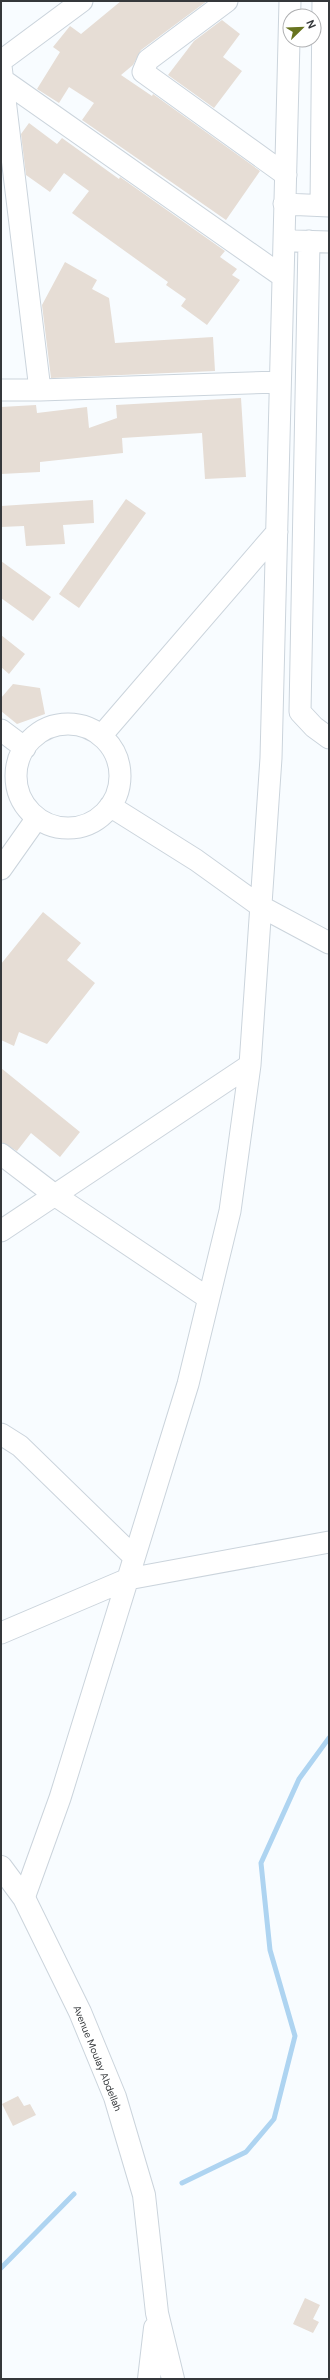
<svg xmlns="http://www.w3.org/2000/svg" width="330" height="2380" font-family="'DM Sans',sans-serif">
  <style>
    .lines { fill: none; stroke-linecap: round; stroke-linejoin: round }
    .stream { stroke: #aed4f1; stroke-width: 5 }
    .building { fill: #e6ddd5 }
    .minor-casing { stroke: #cbd4dc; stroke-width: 23 }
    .major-casing { stroke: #cbd4dc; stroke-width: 24 }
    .minor { stroke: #fff; stroke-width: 21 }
    .major { stroke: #fff; stroke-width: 22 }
    .labels { text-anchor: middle; stroke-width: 3; stroke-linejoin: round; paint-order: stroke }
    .street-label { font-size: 10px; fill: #35383b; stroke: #fff }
  </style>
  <rect width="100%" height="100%" fill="#f8fcff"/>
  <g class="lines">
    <path class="stream" d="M 182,2183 L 246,2152 L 274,2119 L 295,2036 L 270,1950 L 261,1863 L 299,1779 L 329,1738
      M 1,2268 L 74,2194"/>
  </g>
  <path class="building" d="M 121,1 L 207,1 L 141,50 L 133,65 L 121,75 L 152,96 L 153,94 L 260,171 L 226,220 L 82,120 L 94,103 L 69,87 L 59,103 L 37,89 L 60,52 L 53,47 L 70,26 L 81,34 Z
    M 222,20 L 240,34 L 223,57 L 242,71 L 214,108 L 168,75 L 194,41 Z
    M 29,123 L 57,144 L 62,138 L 119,179 L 120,177 L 225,251 L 220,257 L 237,269 L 232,275 L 240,280 L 207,325 L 181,306 L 186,299 L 166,285 L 168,282 L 72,213 L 89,191 L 64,173 L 50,192 L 26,175 L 21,134 Z
    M 65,262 L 97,280 L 92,289 L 109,298 L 115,343 L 213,337 L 215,371 L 51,378 L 42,305 Z
    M 241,398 L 246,477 L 205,479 L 202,433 L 122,438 L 123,453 L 40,462 L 40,472 L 1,474 L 1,407 L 36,405 L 37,413 L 87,407 L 89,428 L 117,418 L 116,405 Z
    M 126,499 L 146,513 L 79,608 L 59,594 Z
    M 93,500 L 94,523 L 63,525 L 65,544 L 26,546 L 24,526 L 1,527 L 1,506 Z
    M 1,561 L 51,597 L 33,621 L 1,598 Z
    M 1,635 L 25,654 L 9,674 L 1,667 Z
    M 13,684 L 40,688 L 45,714 L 17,724 L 1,711 L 1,698 Z
    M 43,912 L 81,943 L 67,960 L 95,983 L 47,1044 L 19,1032 L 14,1046 L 1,1040 L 1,964 Z
    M 1,1068 L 80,1132 L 60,1157 L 31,1133 L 17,1151 L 1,1142 Z
    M 18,2096 L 24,2106 L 30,2104 L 36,2115 L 13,2126 L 2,2104 Z
    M 305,2298 L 320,2305 L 313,2319 L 319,2322 L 313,2333 L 293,2324 Z"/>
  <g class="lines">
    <defs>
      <path id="minor" d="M 227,1 L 148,60 L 143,72 L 286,175
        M 1,61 L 82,1
        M 1,66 L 40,390 L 280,382
        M 3,80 L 282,276
        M 284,204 L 329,206
        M 321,205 L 323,1
        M 295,241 L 329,242
        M 309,241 L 300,712 L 314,727 L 329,738
        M 1,390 L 40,390
        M16 776a52 52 0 1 1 104 0a52 52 0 1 1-104 0Z
        M 1,730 L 25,748
        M 101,736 L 277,532
        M 110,806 L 196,860 L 260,906 L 329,943
        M 1,869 L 37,818
        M 1,1154 L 56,1196 L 208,1298
        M 1,1231 L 250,1065
        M 1,1434 L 20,1446 L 134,1557
        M 1,1633 L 128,1579 L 329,1542
        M 24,1898 L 60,1798 L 188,1384 L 230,1211 L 250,1065 L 271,758 L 290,1"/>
      <path id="major" d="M 1,1867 L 24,1898 L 80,2012 L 115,2097 L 144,2195 L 157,2313 L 173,2379
        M 149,2379 L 155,2328"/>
    </defs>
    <use href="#minor" class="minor-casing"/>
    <use href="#major" class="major-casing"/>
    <use href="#minor" class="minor"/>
    <use href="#major" class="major"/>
  </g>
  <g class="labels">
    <g class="street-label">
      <text transform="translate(98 2058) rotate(68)" y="4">Avenue Moulay Abdellah</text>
    </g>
  </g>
  <rect width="330" height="2380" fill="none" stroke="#35383b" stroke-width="4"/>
  <g transform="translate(302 28) rotate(67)"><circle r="19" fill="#ffffff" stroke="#aeafb1"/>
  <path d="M0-3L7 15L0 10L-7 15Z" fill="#68741f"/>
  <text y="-6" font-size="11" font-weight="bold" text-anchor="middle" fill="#35383b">N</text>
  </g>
</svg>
